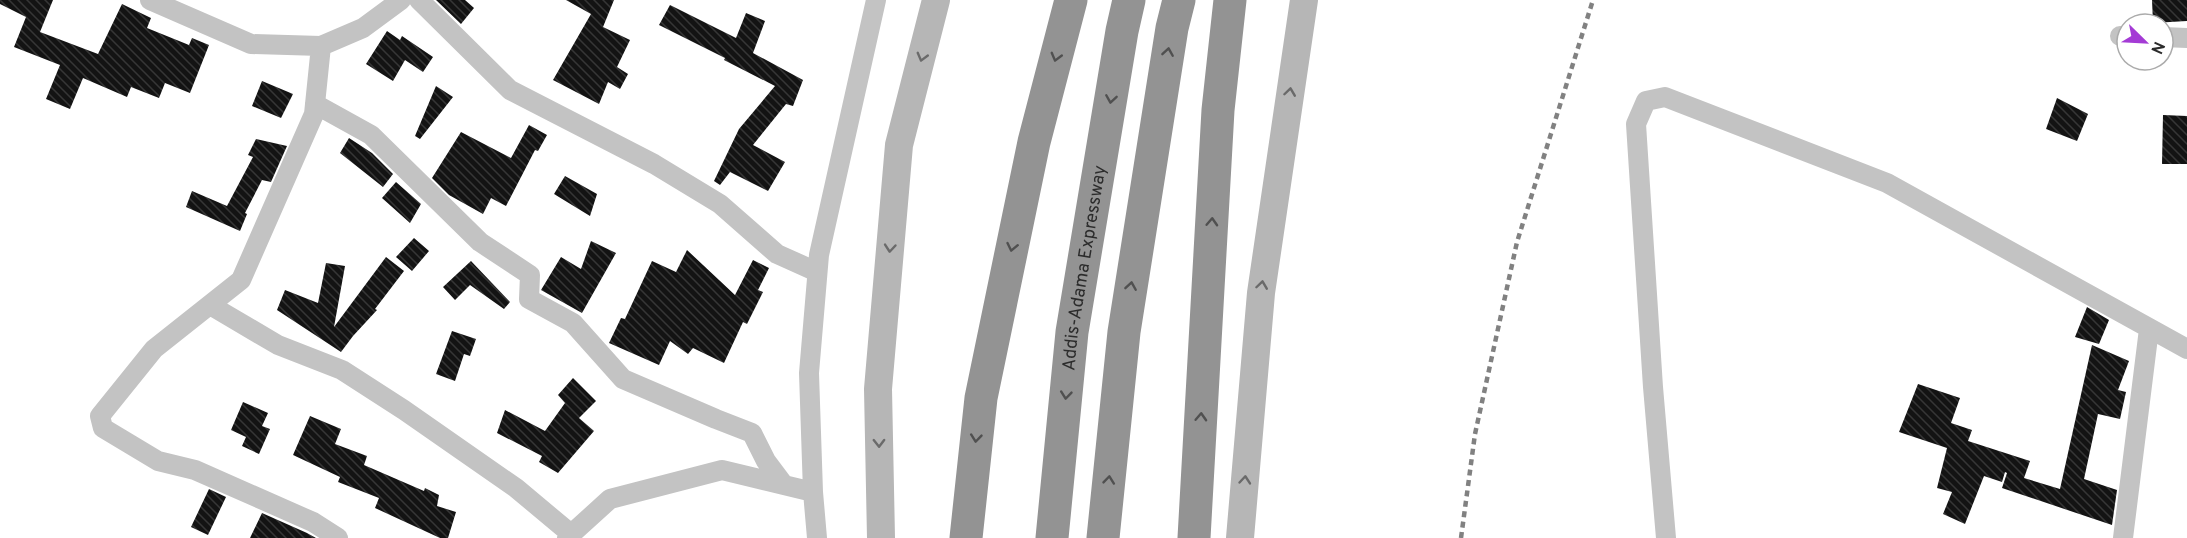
<svg xmlns="http://www.w3.org/2000/svg" width="2187" height="538" font-family="Overpass,sans-serif">
  <style>
    .building { fill: url(#building-back-hatch) }
    .lines { fill: none; stroke-linecap: round; stroke-linejoin: round }
    .street { stroke: #c3c3c3; stroke-width: 20 }
    .secondary { stroke: #b6b6b6; stroke-width: 28 }
    .highway { stroke: #939393; stroke-width: 33 }
    .rail { stroke: #818181; stroke-width: 4.5; stroke-dasharray: 6 4.5; stroke-linecap: butt }
    .oneway { stroke: #505050 }
    .oneway2 { stroke: #6a6a6a }
    .labels { text-anchor: middle; stroke-width: 6; stroke-linejoin: round; paint-order: stroke }
    .street-label { font-size: 18px; fill: #2c2c2c; stroke: #fff }
  </style>
  <defs>
    <pattern id="building-back-hatch" width="6" height="6" patternUnits="userSpaceOnUse" patternTransform="scale(1.5)"><rect width="6" height="6" fill="#131313"/><path d="M-1 5l2 2M0 0l6 6M5-1l2 2" fill="none" stroke="#363636"/></pattern>
  </defs>
  <rect width="100%" height="100%" fill="#fff"/>
  <path class="building" d="M 0,0 L 53,0 L 40,32 L 98,54 L 122,4 L 151,18 L 147,28 L 189,45 L 192,38 L 209,45 L 190,93 L 165,83 L 159,98 L 131,87 L 127,97 L 83,78 L 70,109 L 46,99 L 60,65 L 14,47 L 26,17 L 0,4 Z
    M 436,0 L 465,0 L 474,8 L 461,24 Z
    M 566,0 L 614,0 L 603,27 L 630,40 L 617,67 L 628,74 L 620,89 L 608,82 L 599,104 L 553,80 L 591,14 Z
    M 2152,0 L 2187,0 L 2187,21 L 2153,23 Z
    M 670,5 L 736,38 L 746,13 L 765,21 L 753,53 L 803,80 L 793,106 L 786,104 L 753,145 L 785,162 L 768,191 L 730,172 L 720,185 L 714,181 L 739,129 L 775,86 L 724,60 L 725,58 L 659,25 Z
    M 387,31 L 400,40 L 402,36 L 433,57 L 423,72 L 405,60 L 393,81 L 366,64 Z
    M 262,81 L 293,94 L 281,118 L 252,106 Z
    M 436,86 L 453,97 L 420,139 L 415,136 Z
    M 2057,98 L 2088,114 L 2077,141 L 2046,129 Z
    M 2163,115 L 2187,116 L 2187,164 L 2162,164 Z
    M 529,125 L 547,135 L 538,151 L 535,150 L 506,206 L 491,198 L 483,214 L 449,195 L 432,178 L 461,132 L 511,158 Z
    M 349,138 L 372,153 L 393,174 L 383,187 L 340,153 Z
    M 256,139 L 287,146 L 271,182 L 262,180 L 245,213 L 247,214 L 240,231 L 186,207 L 192,191 L 227,206 L 253,157 L 248,155 Z
    M 565,176 L 597,194 L 590,216 L 554,194 Z
    M 396,182 L 421,204 L 410,223 L 382,198 Z
    M 414,238 L 429,251 L 412,271 L 396,257 Z
    M 591,241 L 616,253 L 582,313 L 541,290 L 561,257 L 581,269 Z
    M 687,250 L 735,295 L 753,260 L 769,268 L 758,290 L 763,292 L 747,324 L 743,322 L 724,363 L 693,348 L 688,354 L 670,341 L 659,365 L 609,343 L 621,318 L 625,319 L 652,261 L 676,272 Z
    M 386,257 L 404,271 L 375,309 L 377,310 L 353,336 L 341,352 L 277,310 L 285,290 L 318,303 L 326,263 L 345,266 L 334,327 Z
    M 471,261 L 510,302 L 504,309 L 470,285 L 455,300 L 443,287 Z
    M 2087,307 L 2109,320 L 2099,344 L 2075,337 Z
    M 452,331 L 476,339 L 470,356 L 464,354 L 455,381 L 436,374 Z
    M 2092,345 L 2129,361 L 2118,390 L 2126,392 L 2120,419 L 2098,414 L 2084,479 L 2117,490 L 2112,525 L 2002,488 L 2007,473 L 2005,472 L 2002,482 L 1984,476 L 1965,524 L 1943,514 L 1952,492 L 1937,488 L 1947,448 L 1899,432 L 1918,384 L 1960,398 L 1951,423 L 1972,430 L 1968,441 L 2030,461 L 2024,478 L 2060,489 Z
    M 573,378 L 596,401 L 579,418 L 594,431 L 558,473 L 539,462 L 542,456 L 497,433 L 505,410 L 545,431 L 565,403 L 558,395 Z
    M 243,402 L 268,413 L 262,426 L 270,429 L 259,454 L 242,446 L 246,437 L 231,430 Z
    M 310,416 L 341,429 L 335,444 L 367,456 L 364,465 L 424,491 L 425,488 L 439,495 L 437,506 L 456,512 L 448,538 L 440,538 L 375,508 L 379,498 L 338,482 L 340,477 L 293,455 Z
    M 209,489 L 226,497 L 208,535 L 191,527 Z
    M 262,513 L 307,533 L 316,538 L 250,538 Z"/>
  <g class="lines">
    <path class="street" d="M 150,0 L 251,44 L 321,46 L 363,28 L 401,0
      M 419,0 L 510,90 L 654,164 L 720,204 L 777,254 L 817,272
      M 2120,36 L 2127,36
      M 2163,37 L 2187,38
      M 321,46 L 314,114 L 241,280 L 154,349 L 100,416 L 103,428 L 158,461 L 195,470 L 313,522 L 338,538
      M 315,104 L 371,135 L 480,242 L 530,275 L 529,299 L 573,323 L 623,379 L 716,419 L 752,433 L 766,461 L 784,485
      M 210,305 L 278,345 L 342,370 L 404,410 L 516,488 L 571,534
      M 813,492 L 809,373 L 819,255 L 876,0
      M 567,538 L 610,499 L 722,470 L 813,492 L 817,538
      M 1666,538 L 1653,387 L 1636,124 L 1646,101 L 1665,97 L 1887,183 L 2187,349
      M 2123,538 L 2149,329"/>
    <path class="secondary" d="M 881,538 L 878,389 L 899,145 L 936,0
      M 1240,538 L 1261,293 L 1304,0"/>
    <g class="highway">
      <path d="M 966,538 L 981,398 L 1034,142 L 1071,0"/>
      <path id="s1" d="M 1052,538 L 1072,332 L 1122,31 L 1129,0"/>
      <path d="M 1103,538 L 1124,332 L 1172,28 L 1179,0"/>
      <path d="M 1194,538 L 1218,110 L 1230,0"/>
    </g>
    <path class="rail" d="M 1461,538 L 1475,434 L 1517,242 L 1593,0"/>
  </g>
  <defs><path id="oneway-chevron" d="M-2-3.5L2.5 0L-2 3.5" fill="none" stroke-width="1.6" stroke-linecap="round" stroke-linejoin="round" transform="scale(1.5)"/></defs>
  <g class="oneway">
    <use href="#oneway-chevron" transform="translate(1168 52) rotate(-81)"/>
    <use href="#oneway-chevron" transform="translate(1056 57) rotate(105)"/>
    <use href="#oneway-chevron" transform="translate(1111 99) rotate(99)"/>
    <use href="#oneway-chevron" transform="translate(1212 222) rotate(-87)"/>
    <use href="#oneway-chevron" transform="translate(1012 247) rotate(102)"/>
    <use href="#oneway-chevron" transform="translate(1131 286) rotate(-81)"/>
    <use href="#oneway-chevron" transform="translate(1066 395) rotate(96)"/>
    <use href="#oneway-chevron" transform="translate(1201 417) rotate(-87)"/>
    <use href="#oneway-chevron" transform="translate(976 438) rotate(96)"/>
    <use href="#oneway-chevron" transform="translate(1109 480) rotate(-84)"/>
  </g>
  <g class="oneway2">
    <use href="#oneway-chevron" transform="translate(922 57) rotate(105)"/>
    <use href="#oneway-chevron" transform="translate(1290 92) rotate(-82)"/>
    <use href="#oneway-chevron" transform="translate(890 248) rotate(95)"/>
    <use href="#oneway-chevron" transform="translate(1262 285) rotate(-82)"/>
    <use href="#oneway-chevron" transform="translate(879 443) rotate(89)"/>
    <use href="#oneway-chevron" transform="translate(1245 480) rotate(-85)"/>
  </g>
  <g class="labels">
    <g class="street-label">
      <text dy="6" stroke="none"><textPath href="#s1" startOffset="272">Addis-Adama Expressway</textPath></text>
    </g>
  </g>
  <g transform="translate(2145 42) rotate(114)"><circle r="28" fill="#ffffff" stroke="#ababab" stroke-width="1.5"/>
  <path d="M0-4.5L10 22L0 15L-10 22Z" fill="#a43bd5"/>
  <text y="-9" font-size="16" font-weight="bold" text-anchor="middle" fill="#2c2c2c">N</text>
  </g>
</svg>
